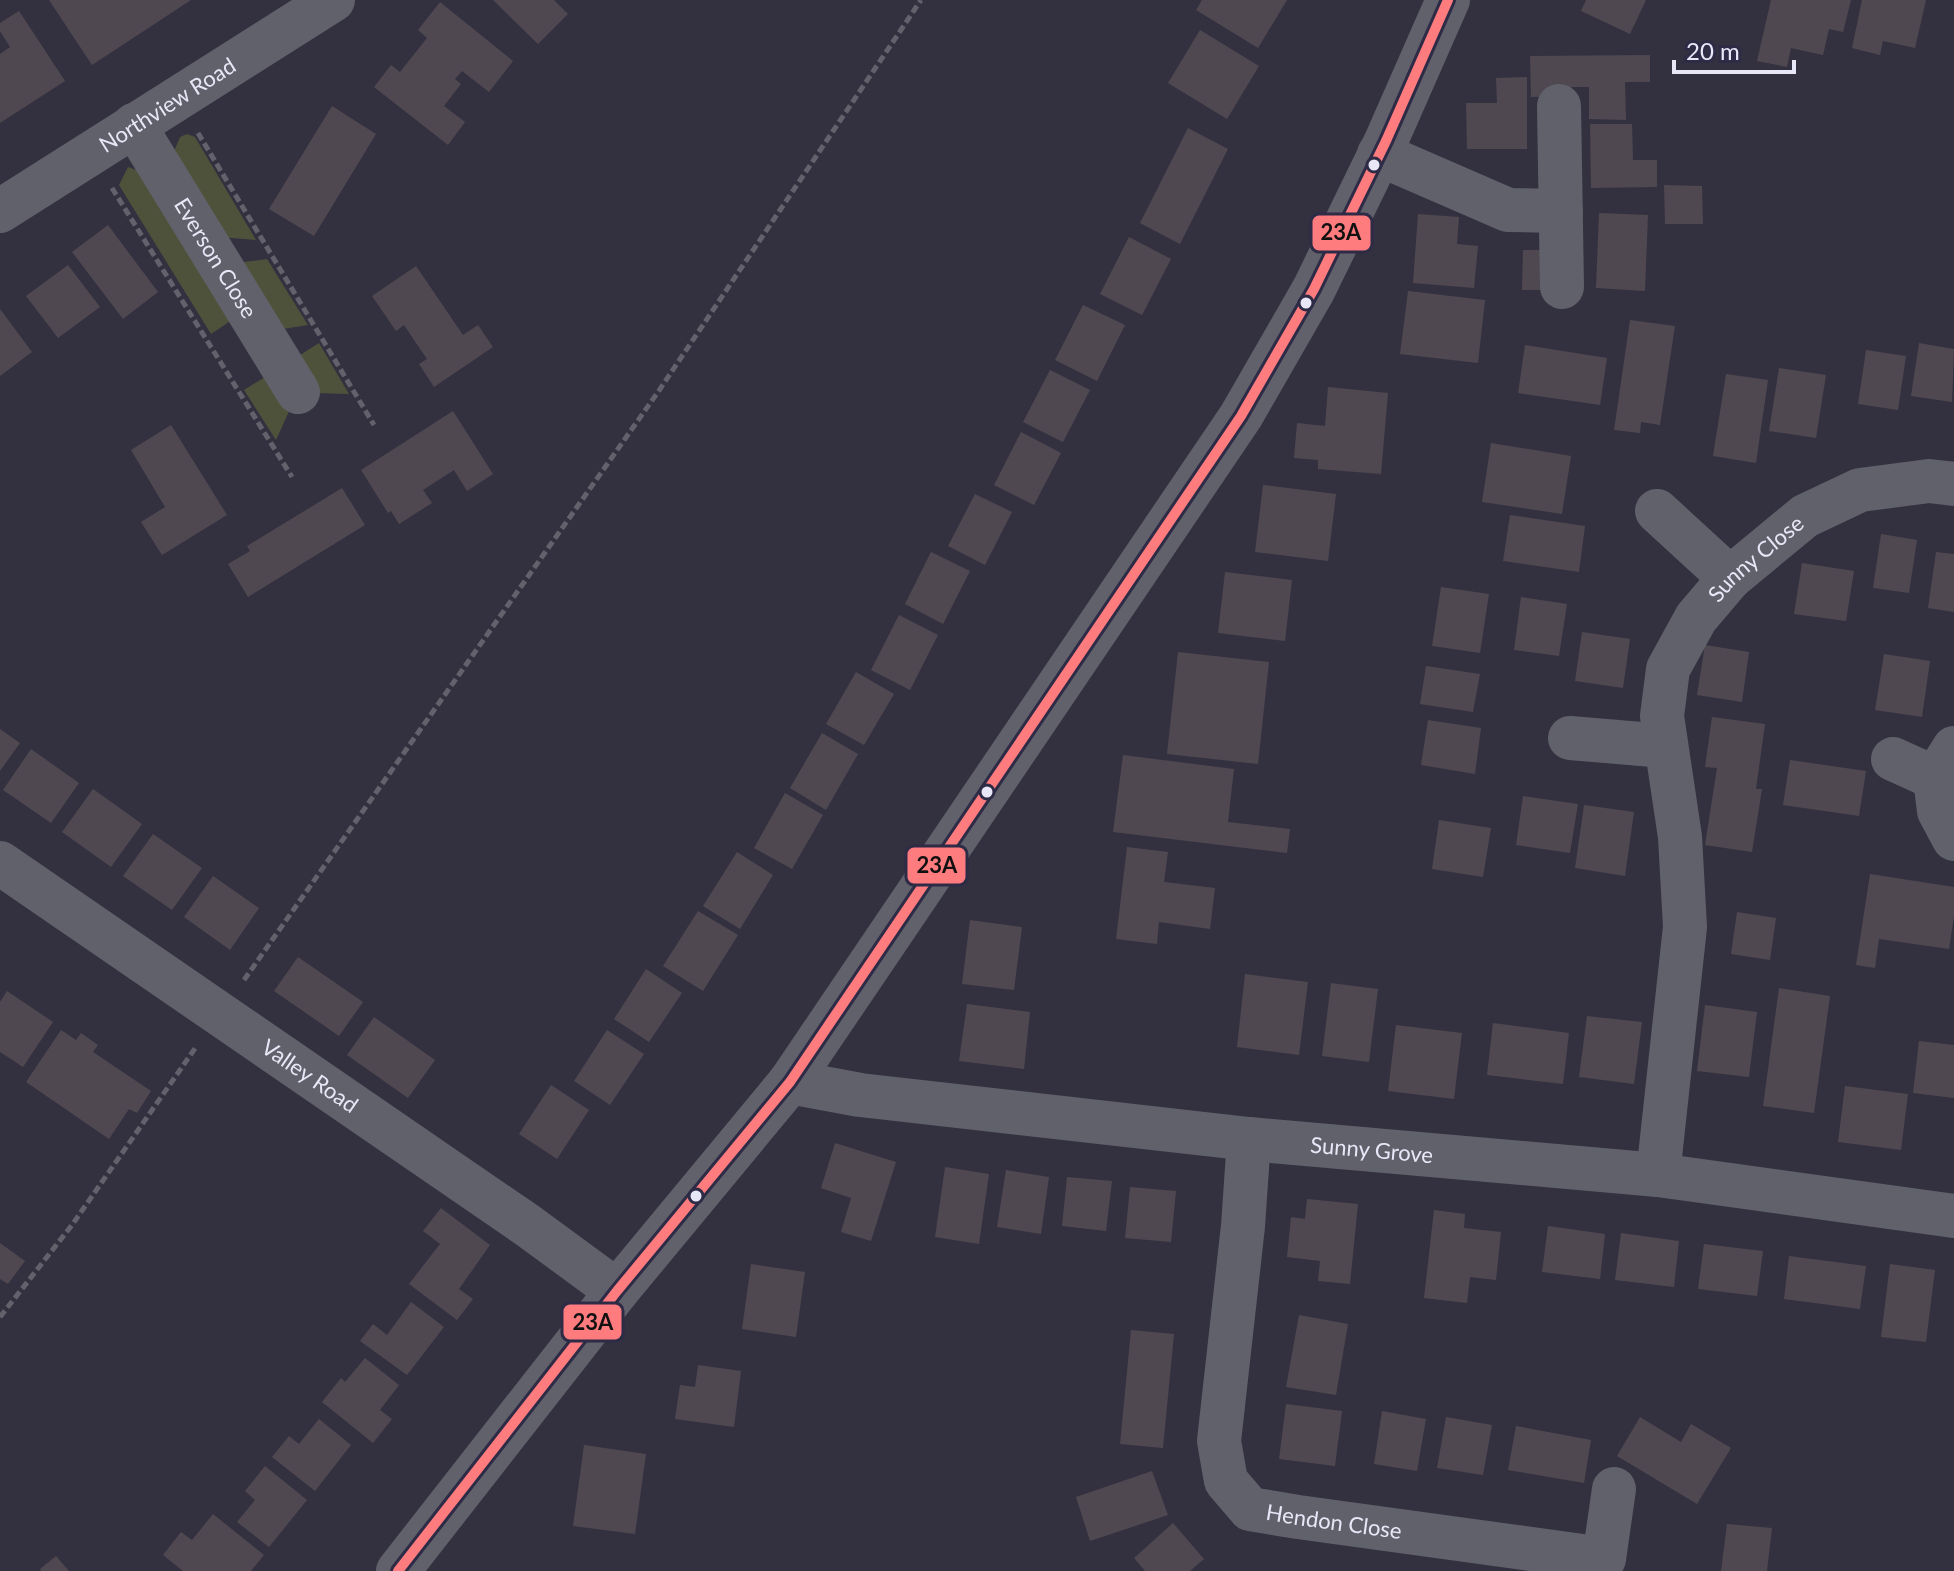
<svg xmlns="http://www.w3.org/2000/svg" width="1954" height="1571" font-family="Lato,sans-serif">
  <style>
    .green { fill: #4e523a }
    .building { fill: #504851 }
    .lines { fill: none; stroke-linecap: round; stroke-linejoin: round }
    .path { stroke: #63626c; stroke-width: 5; stroke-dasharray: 8 4; stroke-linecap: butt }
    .minor { stroke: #61616b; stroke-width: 44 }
    .bus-1-casing { stroke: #2e2b46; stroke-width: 16 }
    .bus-1 { stroke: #fe7b7e; stroke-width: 10 }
    .bus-dot { fill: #e7e7f8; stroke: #2e2b46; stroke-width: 3 }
    .labels { text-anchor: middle; stroke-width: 6; stroke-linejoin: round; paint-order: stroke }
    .street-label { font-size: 22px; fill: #e7e7f8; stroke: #2e2b46 }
    .line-badge { stroke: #2e2b46; stroke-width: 3 }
    .pale-badge-label { font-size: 22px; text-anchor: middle; font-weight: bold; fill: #111 }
  </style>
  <rect width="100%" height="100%" fill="#333140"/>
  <path class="green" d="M 187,134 L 195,137 L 256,240 L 220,237 L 179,171 L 175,149 L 180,137 Z
    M 128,167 L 142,172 L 235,318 L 211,334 L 119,185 Z
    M 267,259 L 308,325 L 277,330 L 236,263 Z
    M 319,343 L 349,394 L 315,393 L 292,360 Z
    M 270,374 L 291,407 L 276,440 L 244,390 Z"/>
  <path class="building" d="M 49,0 L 191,0 L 92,65 Z
    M 493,0 L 554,0 L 568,14 L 538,44 Z
    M 1202,0 L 1287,0 L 1258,48 L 1196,10 Z
    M 1586,0 L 1646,0 L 1630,34 L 1581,11 Z
    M 1771,0 L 1851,0 L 1843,32 L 1829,29 L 1823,55 L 1791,48 L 1787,67 L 1757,61 Z
    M 1862,0 L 1926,0 L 1915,48 L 1883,41 L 1880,55 L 1852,48 Z
    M 440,2 L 513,61 L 489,92 L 462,71 L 455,79 L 461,84 L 444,106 L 465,122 L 448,145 L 374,87 L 391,65 L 400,72 L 427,38 L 418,30 Z
    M 19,11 L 65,81 L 0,123 L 0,54 L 10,47 L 0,31 L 0,23 Z
    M 1200,30 L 1259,66 L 1227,119 L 1168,83 Z
    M 1650,55 L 1650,82 L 1625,82 L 1626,120 L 1589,119 L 1589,87 L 1568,87 L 1568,96 L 1531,97 L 1530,56 Z
    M 1527,77 L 1527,149 L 1467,149 L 1466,103 L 1497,103 L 1496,78 Z
    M 332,106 L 376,134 L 314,236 L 269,209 Z
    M 1590,124 L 1632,124 L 1633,160 L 1657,160 L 1657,187 L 1591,188 Z
    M 1188,128 L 1228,149 L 1180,244 L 1140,223 Z
    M 1664,185 L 1702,186 L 1703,224 L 1665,224 Z
    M 1599,213 L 1648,215 L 1645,291 L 1596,288 Z
    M 1418,214 L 1459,217 L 1457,244 L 1478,246 L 1474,288 L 1413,283 Z
    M 108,225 L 158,292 L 123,319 L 72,252 Z
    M 1129,237 L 1171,259 L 1142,315 L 1100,294 Z
    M 1523,250 L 1544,250 L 1543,290 L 1522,290 Z
    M 68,265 L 100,307 L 58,338 L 26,296 Z
    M 416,266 L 463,335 L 478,325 L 493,347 L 434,387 L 419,364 L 427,359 L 412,337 L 404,325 L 396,331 L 372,296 Z
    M 1408,291 L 1485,300 L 1478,363 L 1400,354 Z
    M 1083,305 L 1125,325 L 1097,381 L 1055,360 Z
    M 0,309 L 32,352 L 0,376 Z
    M 1630,320 L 1675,326 L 1660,425 L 1641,422 L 1640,433 L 1614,430 Z
    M 1919,343 L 1954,349 L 1952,402 L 1911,396 Z
    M 1525,345 L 1607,358 L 1600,405 L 1518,393 Z
    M 1866,350 L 1906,356 L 1898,410 L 1858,404 Z
    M 1779,368 L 1826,375 L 1816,438 L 1769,431 Z
    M 1050,370 L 1090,390 L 1063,442 L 1023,422 Z
    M 1726,374 L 1768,380 L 1756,463 L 1713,456 Z
    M 1328,387 L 1388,393 L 1381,474 L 1318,469 L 1318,460 L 1294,458 L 1297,423 L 1325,426 Z
    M 453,411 L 493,474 L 467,491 L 454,470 L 423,490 L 432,503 L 399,524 L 391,511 L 388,513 L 361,470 Z
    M 171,425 L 227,515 L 162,555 L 141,522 L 165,507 L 131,450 Z
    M 1021,432 L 1061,453 L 1034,505 L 994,485 Z
    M 1491,443 L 1571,456 L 1562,514 L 1482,502 Z
    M 1263,485 L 1336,494 L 1328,561 L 1255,552 Z
    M 342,488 L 365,525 L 248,597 L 228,564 L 250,551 L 247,546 Z
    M 975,494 L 1012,512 L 985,565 L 948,546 Z
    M 1510,515 L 1585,526 L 1579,572 L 1503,561 Z
    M 1881,534 L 1917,540 L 1909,593 L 1873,588 Z
    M 931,552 L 970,571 L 943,624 L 905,604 Z
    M 1936,552 L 1954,554 L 1954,612 L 1928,608 Z
    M 1802,563 L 1854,571 L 1846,621 L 1794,614 Z
    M 1225,572 L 1292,580 L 1285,641 L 1218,633 Z
    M 1441,587 L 1489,594 L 1480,653 L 1432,646 Z
    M 1521,597 L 1567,604 L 1559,656 L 1514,650 Z
    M 899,615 L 938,635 L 910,690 L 871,670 Z
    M 1582,632 L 1630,639 L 1623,688 L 1575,681 Z
    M 1705,645 L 1749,652 L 1742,702 L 1697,695 Z
    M 1178,652 L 1269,662 L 1258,764 L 1167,754 Z
    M 1884,654 L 1930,661 L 1922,717 L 1875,710 Z
    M 1426,666 L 1480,674 L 1473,712 L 1420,704 Z
    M 856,672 L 894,694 L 864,745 L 826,724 Z
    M 1712,717 L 1765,724 L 1756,789 L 1762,789 L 1752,852 L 1705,845 L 1717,768 L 1705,767 Z
    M 1428,720 L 1481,728 L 1475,774 L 1421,765 Z
    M 0,729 L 20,743 L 0,771 Z
    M 822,733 L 858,754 L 826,810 L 790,788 Z
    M 31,749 L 79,783 L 51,823 L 3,790 Z
    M 1123,755 L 1234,769 L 1228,822 L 1290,829 L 1287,853 L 1113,832 Z
    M 1790,760 L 1866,771 L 1859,816 L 1783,805 Z
    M 93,789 L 142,824 L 111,867 L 62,832 Z
    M 785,793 L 823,815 L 792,869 L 754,848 Z
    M 1523,796 L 1578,804 L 1570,853 L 1516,845 Z
    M 1584,805 L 1634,812 L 1625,876 L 1575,868 Z
    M 1439,820 L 1491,828 L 1483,877 L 1432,869 Z
    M 153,834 L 202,868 L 172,910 L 123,876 Z
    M 1127,847 L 1168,852 L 1164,882 L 1215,888 L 1210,929 L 1159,922 L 1157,944 L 1116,939 Z
    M 737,852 L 773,875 L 740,929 L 703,906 Z
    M 1870,874 L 1954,887 L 1954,916 L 1949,949 L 1879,939 L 1875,968 L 1856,965 Z
    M 213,876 L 259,908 L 230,950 L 184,917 Z
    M 698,911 L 738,935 L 703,991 L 663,966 Z
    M 1737,912 L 1776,918 L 1770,960 L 1731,954 Z
    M 970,920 L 1022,927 L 1014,990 L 962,984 Z
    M 298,957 L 363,1002 L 339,1036 L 274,991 Z
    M 646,969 L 682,993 L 649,1042 L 614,1019 Z
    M 1245,974 L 1308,982 L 1299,1055 L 1237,1047 Z
    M 1331,983 L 1378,989 L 1369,1062 L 1322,1056 Z
    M 1779,988 L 1830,996 L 1814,1113 L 1763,1106 Z
    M 7,991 L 53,1022 L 23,1067 L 0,1052 L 0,1002 Z
    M 967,1004 L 1030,1012 L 1024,1069 L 959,1061 Z
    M 1705,1005 L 1757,1012 L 1749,1077 L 1697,1071 Z
    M 1587,1016 L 1642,1022 L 1634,1084 L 1579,1077 Z
    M 374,1017 L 435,1060 L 408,1098 L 347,1055 Z
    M 1493,1023 L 1569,1033 L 1563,1084 L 1487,1075 Z
    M 1396,1025 L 1462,1033 L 1454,1099 L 1388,1091 Z
    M 61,1030 L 76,1040 L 81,1033 L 98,1045 L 93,1052 L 151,1091 L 137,1113 L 129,1109 L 109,1139 L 26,1082 Z
    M 607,1030 L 644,1054 L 610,1105 L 574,1081 Z
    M 1919,1041 L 1954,1045 L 1954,1098 L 1913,1093 Z
    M 551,1085 L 589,1110 L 557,1159 L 519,1134 Z
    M 1845,1086 L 1908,1094 L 1901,1150 L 1838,1142 Z
    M 835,1143 L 896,1162 L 871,1241 L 841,1232 L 851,1198 L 821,1188 Z
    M 945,1167 L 989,1174 L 979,1244 L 935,1237 Z
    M 1006,1170 L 1049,1177 L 1041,1234 L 997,1227 Z
    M 1067,1177 L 1112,1181 L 1106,1231 L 1062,1226 Z
    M 1130,1187 L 1176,1191 L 1171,1242 L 1125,1238 Z
    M 1307,1199 L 1358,1204 L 1350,1284 L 1318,1281 L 1320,1261 L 1287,1257 L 1291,1217 L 1305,1219 Z
    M 441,1208 L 490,1245 L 459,1289 L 473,1299 L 457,1320 L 409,1284 L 440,1244 L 423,1231 Z
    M 1434,1210 L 1465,1214 L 1464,1228 L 1501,1232 L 1496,1280 L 1470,1277 L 1467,1303 L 1424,1298 Z
    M 1548,1226 L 1605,1234 L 1600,1279 L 1542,1272 Z
    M 1621,1233 L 1679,1241 L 1674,1287 L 1615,1280 Z
    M 0,1243 L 25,1261 L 8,1284 L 0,1279 Z
    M 1704,1244 L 1763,1251 L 1757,1296 L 1698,1289 Z
    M 1789,1256 L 1866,1266 L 1860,1309 L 1784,1299 Z
    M 751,1264 L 805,1272 L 796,1337 L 742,1329 Z
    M 1890,1264 L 1935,1270 L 1926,1342 L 1881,1337 Z
    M 411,1302 L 444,1327 L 407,1375 L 360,1341 L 373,1324 L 387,1335 Z
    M 1299,1315 L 1348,1324 L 1336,1395 L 1286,1387 Z
    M 1131,1330 L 1174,1334 L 1163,1448 L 1120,1444 Z
    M 365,1358 L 399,1385 L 380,1410 L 392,1419 L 373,1443 L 322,1402 L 341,1378 L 345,1382 Z
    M 698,1365 L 741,1371 L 734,1427 L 675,1419 L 680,1385 L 695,1387 Z
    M 1286,1404 L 1342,1411 L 1335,1466 L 1279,1459 Z
    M 1382,1411 L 1426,1419 L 1417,1471 L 1374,1464 Z
    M 1446,1417 L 1492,1425 L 1483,1475 L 1437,1468 Z
    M 1640,1417 L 1681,1442 L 1691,1424 L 1731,1448 L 1697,1504 L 1617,1456 Z
    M 319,1419 L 351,1445 L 315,1491 L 272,1457 L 289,1436 L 299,1444 Z
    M 1516,1426 L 1591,1440 L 1584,1483 L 1508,1470 Z
    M 584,1445 L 646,1454 L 635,1534 L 573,1526 Z
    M 265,1466 L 307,1500 L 269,1547 L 237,1522 L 255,1500 L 245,1491 Z
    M 1152,1471 L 1168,1515 L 1090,1541 L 1076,1497 Z
    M 213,1514 L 264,1555 L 251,1571 L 183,1571 L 163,1555 L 181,1532 L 192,1540 Z
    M 1173,1523 L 1204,1559 L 1190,1571 L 1145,1571 L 1134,1558 Z
    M 1727,1524 L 1772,1528 L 1767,1571 L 1721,1571 Z
    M 56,1556 L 69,1571 L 41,1571 L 40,1569 Z"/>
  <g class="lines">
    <path class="path" d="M 198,133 L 374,425
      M 112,188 L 292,477
      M 244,980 L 658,392 L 921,0
      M 0,1317 L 72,1225 L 196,1047"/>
    <g class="minor">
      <path d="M 1559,106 L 1562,287"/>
      <path id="s1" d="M 134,125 L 298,392"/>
      <path d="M 1379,154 L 1508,210 L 1561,211"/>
      <path id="s2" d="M 0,211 L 333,0"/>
      <path d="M 1657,511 L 1730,578"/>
      <path d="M 1570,738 L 1665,746"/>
      <path d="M 1954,748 L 1935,778 L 1939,811 L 1954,839"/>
      <path d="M 1893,759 L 1935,778"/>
      <path id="s3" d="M 0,863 L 527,1225 L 617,1291"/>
      <path id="s4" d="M 790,1082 L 860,1095 L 1249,1139 L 1658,1175 L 1954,1216"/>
      <path id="s5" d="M 1249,1139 L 1243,1226 L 1219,1441 L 1226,1481 L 1250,1509 L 1298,1517 L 1604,1559 L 1614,1489"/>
      <path id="s6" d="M 1658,1175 L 1685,927 L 1680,837 L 1662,716 L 1668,669 L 1696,618 L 1730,578 L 1805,516 L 1860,490 L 1929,481 L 1954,484"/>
      <path d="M 398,1571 L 617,1291 L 790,1082 L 1241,416 L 1314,289 L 1386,141 L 1448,0"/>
    </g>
    <defs>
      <path id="bus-1" d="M 398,1571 L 617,1291 L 790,1082 L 1241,416 L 1314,289 L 1386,141 L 1448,0"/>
    </defs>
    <use href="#bus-1" class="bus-1-casing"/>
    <use href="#bus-1" class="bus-1"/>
  </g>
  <g class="bus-dot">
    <circle cx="1374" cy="165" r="7"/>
    <circle cx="1306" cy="303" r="7"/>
    <circle cx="987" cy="792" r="7"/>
    <circle cx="696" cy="1196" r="7"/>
  </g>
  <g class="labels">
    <g class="street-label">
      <text dy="8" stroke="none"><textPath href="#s2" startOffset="198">Northview Road</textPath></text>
      <text dy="8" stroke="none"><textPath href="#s1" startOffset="156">Everson Close</textPath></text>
      <text dy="8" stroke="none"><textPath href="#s6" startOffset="652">Sunny Close</textPath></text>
      <text dy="8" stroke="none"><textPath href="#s3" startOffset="376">Valley Road</textPath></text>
      <text dy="8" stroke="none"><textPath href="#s4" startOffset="586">Sunny Grove</textPath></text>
      <text dy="8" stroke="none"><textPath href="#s5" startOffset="466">Hendon Close</textPath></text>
    </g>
  </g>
  <g class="line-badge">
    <rect x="1311" y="214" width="61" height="38" rx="8" fill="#fe7b7e"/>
    <rect x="906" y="846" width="61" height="39" rx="8" fill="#fe7b7e"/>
    <rect x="562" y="1303" width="61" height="38" rx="8" fill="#fe7b7e"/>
  </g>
  <g class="pale-badge-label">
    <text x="1341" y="240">23A</text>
    <text x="937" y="873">23A</text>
    <text x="593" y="1330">23A</text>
  </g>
  <path d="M1674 60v12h120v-12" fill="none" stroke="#e7e7f8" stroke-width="4"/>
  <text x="1686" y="60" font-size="24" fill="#e7e7f8" stroke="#2e2b46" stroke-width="6" paint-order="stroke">20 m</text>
</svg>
